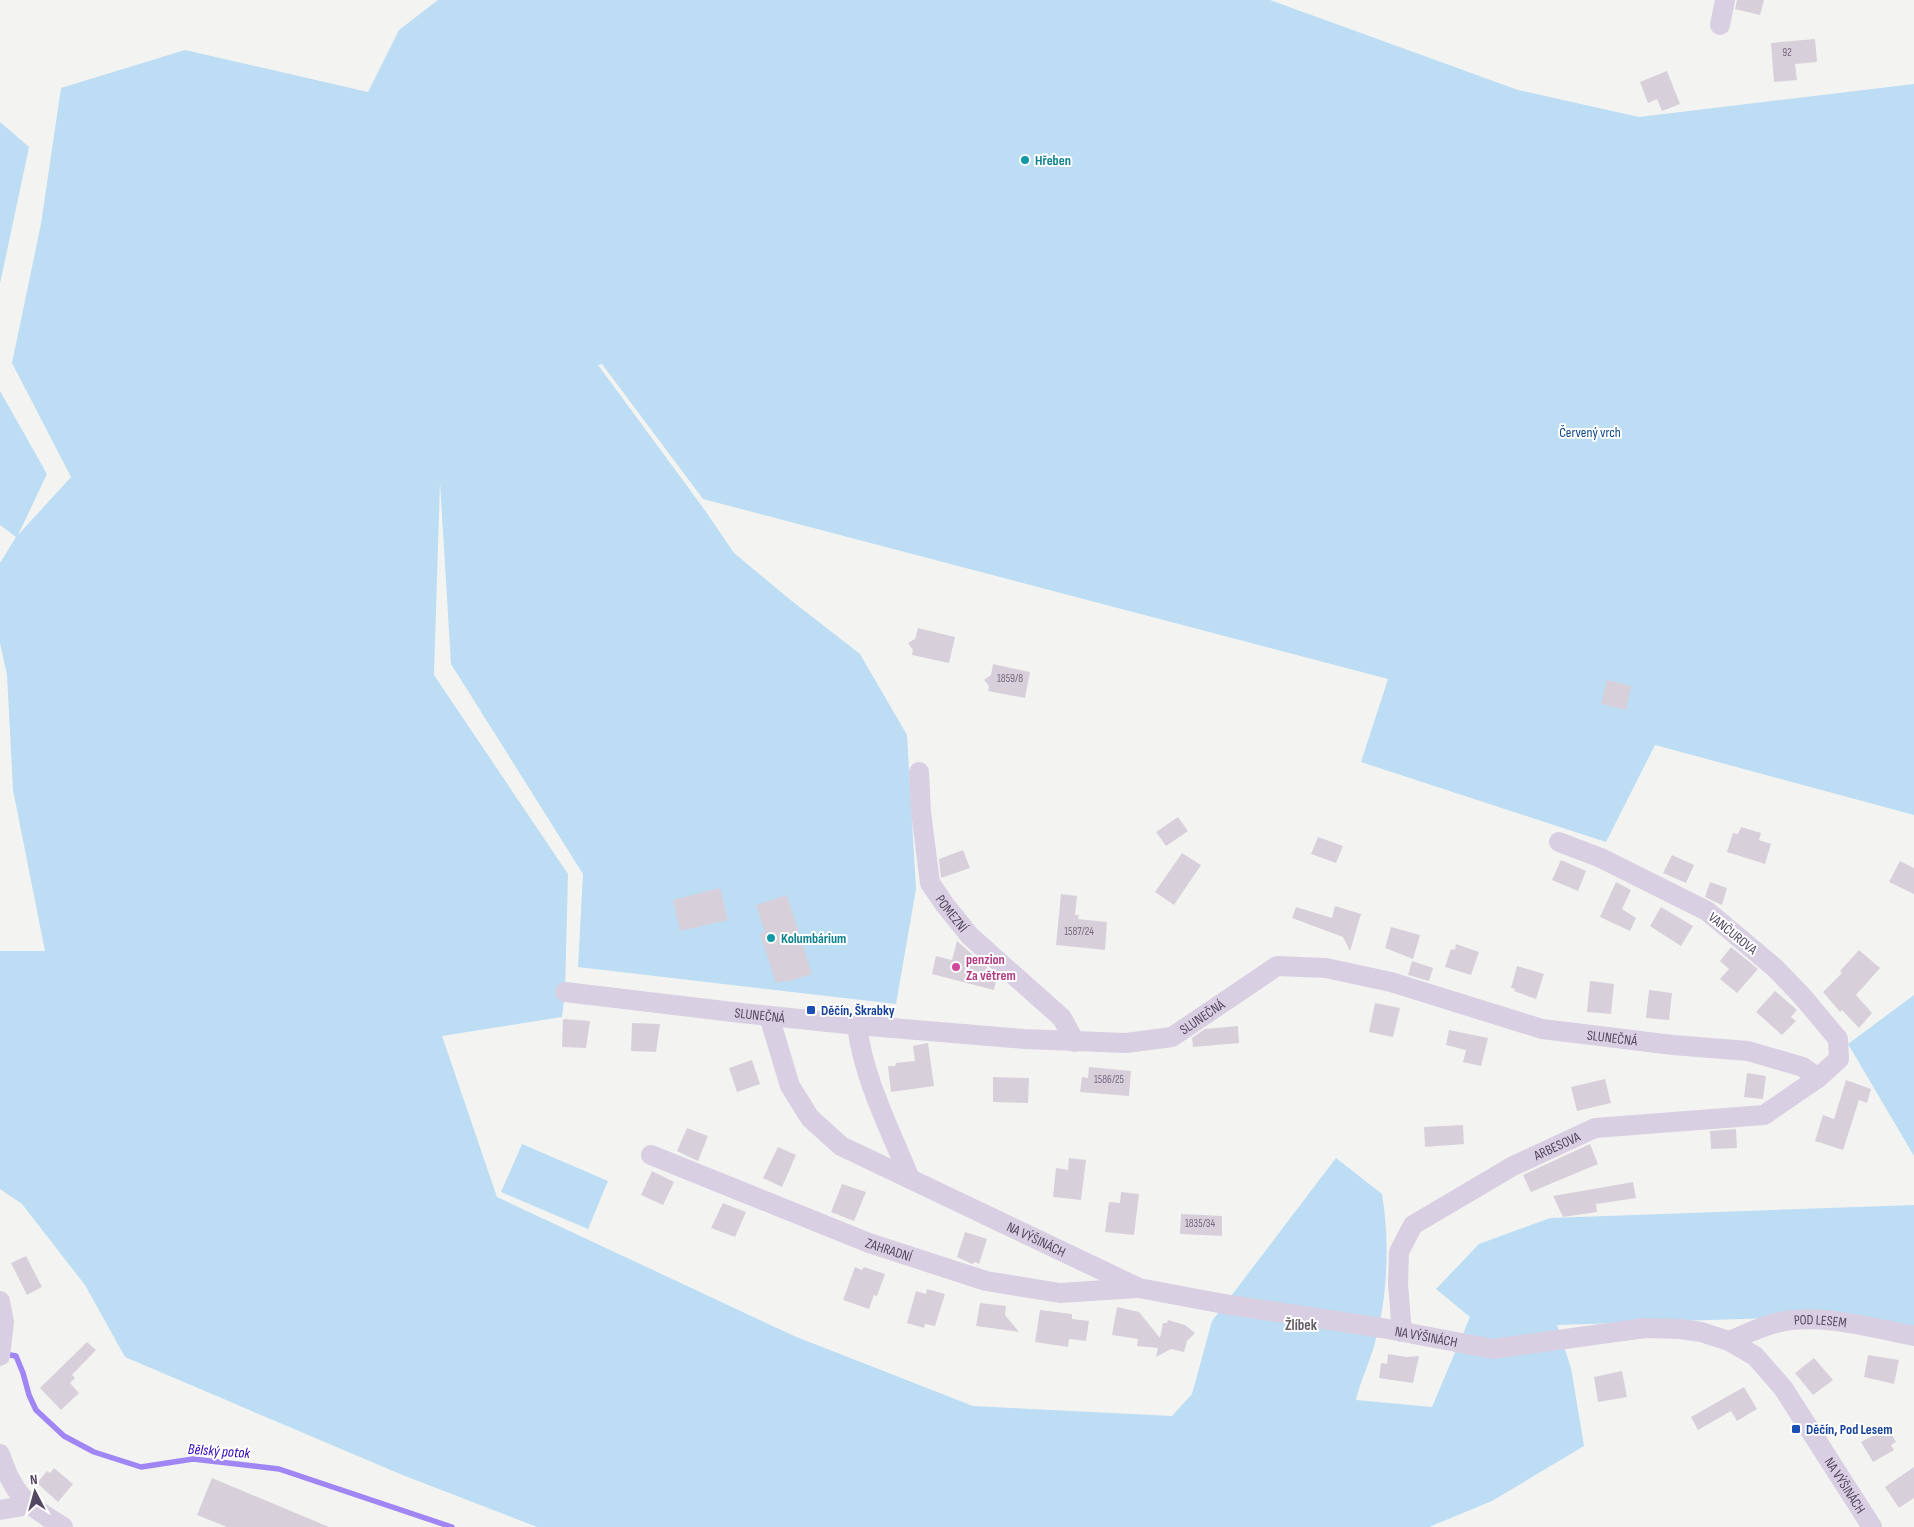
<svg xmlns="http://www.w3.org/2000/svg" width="1914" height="1527" font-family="'Sofia Sans Condensed',sans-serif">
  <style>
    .green { fill: #bcddf4 }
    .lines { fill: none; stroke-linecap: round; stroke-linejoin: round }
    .stream { stroke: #a085f5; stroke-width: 5.5 }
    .building { fill: #d7d0da }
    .minor { stroke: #d8cfe2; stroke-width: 20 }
    .culture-dot { fill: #0f9aa8; stroke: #fff; stroke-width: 2 }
    .hotel-dot { fill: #d1479c; stroke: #fff; stroke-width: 2 }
    .transit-dot { fill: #1a4fb4; stroke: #fff; stroke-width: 2 }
    .labels { text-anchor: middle; stroke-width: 4; stroke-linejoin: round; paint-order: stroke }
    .number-label { font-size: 11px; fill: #75697f }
    .culture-label { font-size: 14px; font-weight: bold; fill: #0d838f; stroke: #fff; text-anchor: start }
    .park-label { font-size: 14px; fill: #0e498b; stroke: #fff }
    .street-label { font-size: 14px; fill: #544761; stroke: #fff }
    .hotel-label { font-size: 14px; font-weight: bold; fill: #b23c85; stroke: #fff; text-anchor: start }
    .transit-label { font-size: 14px; font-weight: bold; fill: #164399; stroke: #fff; text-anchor: start }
    .neighbourhood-label { font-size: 15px; font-weight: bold; fill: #635d67; stroke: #fff }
    .water-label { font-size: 15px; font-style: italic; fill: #2c00ba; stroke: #fff }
  </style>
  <rect width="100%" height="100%" fill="#f3f4f1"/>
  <path class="green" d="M 438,0 L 1270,0 L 1518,90 L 1639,117 L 1914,84 L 1914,815 L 1655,745 L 1606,842 L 1361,762 L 1388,679 L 703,499 L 602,364 L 598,365 L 704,509 L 734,553 L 788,598 L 860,654 L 907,735 L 916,889 L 896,1004 L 578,967 L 583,874 L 451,664 L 440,482 L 434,675 L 568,874 L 565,992 L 562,1017 L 442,1036 L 497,1197 L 794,1336 L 973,1406 L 1172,1416 L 1192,1394 L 1212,1321 L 1336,1158 L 1382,1194 C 1390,1243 1388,1297 1374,1346 C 1369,1364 1360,1382 1356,1400 L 1432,1407 L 1470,1317 L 1436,1289 L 1479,1244 L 1550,1218 L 1914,1205 L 1914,1329 L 1805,1317 L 1557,1325 L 1571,1368 L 1584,1446 L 1492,1501 L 1429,1527 L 537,1527 L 400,1474 L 125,1357 L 85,1285 L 22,1204 L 0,1189 L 0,951 L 45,951 L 13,790 L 7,675 L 0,643 L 0,563 L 16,537 L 0,525 L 0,391 L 47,474 L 18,535 L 71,477 L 12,363 L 41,224 L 61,88 L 185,50 L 368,92 L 399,30 Z
    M 0,122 L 29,147 L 0,284 Z
    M 1914,995 L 1914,1156 L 1848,1044 Z
    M 522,1144 L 608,1181 L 588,1229 L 501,1192 Z"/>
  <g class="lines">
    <path class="stream" d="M 5,1354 L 16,1356 L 23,1373 L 29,1395 L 36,1410 L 64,1436 L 94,1452 L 141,1467 L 193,1459 L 279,1469 L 452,1527"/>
  </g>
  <path class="building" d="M 1737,0 L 1764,0 L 1760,15 L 1735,9 Z
    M 1815,39 L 1817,62 L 1795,64 L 1797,80 L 1774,82 L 1771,43 Z
    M 1667,71 L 1680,104 L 1662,111 L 1657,99 L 1648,103 L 1640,82 Z
    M 918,628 L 955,637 L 949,663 L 912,655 L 913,650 L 908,643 L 915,639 Z
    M 993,664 L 1030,672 L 1025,698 L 988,691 L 989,686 L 984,680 L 991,675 Z
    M 1607,680 L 1631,686 L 1626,710 L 1601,704 Z
    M 1178,817 L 1188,831 L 1166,846 L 1156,832 Z
    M 1741,827 L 1761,833 L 1759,840 L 1771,844 L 1765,864 L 1727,852 L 1733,833 L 1738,834 Z
    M 1318,837 L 1343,846 L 1336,863 L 1311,854 Z
    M 963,850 L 970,868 L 941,878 L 939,859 Z
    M 1182,853 L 1201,865 L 1174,905 L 1155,892 Z
    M 1672,855 L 1694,865 L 1686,883 L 1663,873 Z
    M 1561,860 L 1586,871 L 1578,891 L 1552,880 Z
    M 1900,861 L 1914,868 L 1914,894 L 1889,882 Z
    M 1616,882 L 1631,890 L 1622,909 L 1636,918 L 1630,931 L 1600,917 Z
    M 1710,882 L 1727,888 L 1722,905 L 1705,897 Z
    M 720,888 L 728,920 L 680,931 L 673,900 Z
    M 1061,894 L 1077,896 L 1075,915 L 1079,915 L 1078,919 L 1107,922 L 1105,950 L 1056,945 Z
    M 787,895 L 812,974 L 787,982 L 787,980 L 776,983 L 760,934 L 765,932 L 756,905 Z
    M 1335,906 L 1361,914 L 1350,951 L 1343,937 L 1292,918 L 1296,907 L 1332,918 Z
    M 1661,907 L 1693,926 L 1681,946 L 1650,926 Z
    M 1391,927 L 1420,935 L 1413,959 L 1385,948 Z
    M 957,941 L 997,976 L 994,990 L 932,974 L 936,956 L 952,960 Z
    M 1456,944 L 1479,952 L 1471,975 L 1445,967 L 1451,949 L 1455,950 Z
    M 1731,947 L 1758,969 L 1737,993 L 1720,979 L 1729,969 L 1720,961 Z
    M 1859,950 L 1880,968 L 1856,995 L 1872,1013 L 1859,1028 L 1842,1010 L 1840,1012 L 1823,992 L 1842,973 L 1840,971 Z
    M 1412,961 L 1433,968 L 1429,981 L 1408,975 Z
    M 1517,966 L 1544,974 L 1536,999 L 1514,991 L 1515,989 L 1511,988 Z
    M 1590,981 L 1614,984 L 1611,1014 L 1587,1012 Z
    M 1649,990 L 1672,993 L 1669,1020 L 1646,1018 Z
    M 1775,991 L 1797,1010 L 1791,1017 L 1796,1021 L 1782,1035 L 1756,1012 Z
    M 1375,1003 L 1400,1008 L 1393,1037 L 1369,1032 Z
    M 563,1019 L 590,1021 L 586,1048 L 562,1047 Z
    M 632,1023 L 660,1024 L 656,1052 L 631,1051 Z
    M 1238,1026 L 1239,1043 L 1193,1047 L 1192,1038 L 1205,1029 Z
    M 1449,1030 L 1488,1038 L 1481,1066 L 1463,1062 L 1466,1050 L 1446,1045 Z
    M 928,1043 L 934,1086 L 891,1092 L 888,1066 L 895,1066 L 896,1063 L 915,1061 L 913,1046 Z
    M 752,1060 L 760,1084 L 737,1092 L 729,1068 Z
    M 1089,1067 L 1131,1071 L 1129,1096 L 1080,1092 L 1082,1077 L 1088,1078 Z
    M 1747,1073 L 1766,1076 L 1763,1099 L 1744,1097 Z
    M 993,1077 L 1029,1078 L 1028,1103 L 993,1102 Z
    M 1605,1079 L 1611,1103 L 1577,1111 L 1571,1087 Z
    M 1846,1080 L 1871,1089 L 1867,1103 L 1859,1100 L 1843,1150 L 1815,1141 L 1823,1115 L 1834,1119 Z
    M 1463,1125 L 1464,1144 L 1425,1147 L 1424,1127 Z
    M 687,1128 L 708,1136 L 698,1161 L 677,1151 Z
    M 1736,1129 L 1737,1148 L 1711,1149 L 1710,1131 Z
    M 1590,1144 L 1598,1164 L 1531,1192 L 1523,1175 Z
    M 778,1147 L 796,1155 L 782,1187 L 763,1178 Z
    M 1069,1158 L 1086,1160 L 1081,1200 L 1053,1197 L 1056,1168 L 1068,1170 Z
    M 652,1171 L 674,1182 L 663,1205 L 641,1195 Z
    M 1633,1182 L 1636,1198 L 1596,1204 L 1597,1212 L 1563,1217 L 1553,1196 Z
    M 842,1184 L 866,1192 L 854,1221 L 831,1212 Z
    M 1121,1192 L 1139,1194 L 1134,1235 L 1105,1232 L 1109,1202 L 1120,1203 Z
    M 723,1203 L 746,1212 L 735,1237 L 711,1228 Z
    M 1181,1214 L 1222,1216 L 1222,1236 L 1180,1234 Z
    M 965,1232 L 987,1239 L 979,1264 L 975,1262 L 972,1264 L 957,1257 Z
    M 26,1256 L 42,1287 L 27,1295 L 11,1263 Z
    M 855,1267 L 862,1270 L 864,1267 L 885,1274 L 877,1296 L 874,1295 L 869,1309 L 843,1300 Z
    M 927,1289 L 945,1294 L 935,1326 L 925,1324 L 924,1328 L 907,1323 L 916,1291 L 926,1294 Z
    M 980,1303 L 1006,1306 L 1005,1315 L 1019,1332 L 976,1326 Z
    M 1117,1307 L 1139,1312 L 1160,1338 L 1163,1323 L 1167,1323 L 1168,1320 L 1185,1325 L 1195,1333 L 1187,1341 L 1184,1352 L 1171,1349 L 1156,1357 L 1158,1348 L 1137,1346 L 1138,1339 L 1112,1335 Z
    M 1040,1310 L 1072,1314 L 1072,1319 L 1089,1321 L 1086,1341 L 1069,1339 L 1068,1347 L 1035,1342 Z
    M 87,1342 L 96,1350 L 72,1375 L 75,1378 L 70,1383 L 79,1393 L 61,1410 L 40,1388 Z
    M 1388,1354 L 1407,1357 L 1419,1356 L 1413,1383 L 1379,1378 L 1381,1363 L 1387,1364 Z
    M 1868,1355 L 1899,1360 L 1894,1384 L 1864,1377 Z
    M 1814,1358 L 1833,1380 L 1813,1395 L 1795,1373 Z
    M 1622,1371 L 1627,1397 L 1598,1402 L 1594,1377 Z
    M 1744,1387 L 1757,1409 L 1737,1421 L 1731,1411 L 1698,1430 L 1691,1417 Z
    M 1888,1428 L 1896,1442 L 1891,1445 L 1894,1450 L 1873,1462 L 1861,1442 Z
    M 1914,1467 L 1914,1498 L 1899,1508 L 1885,1487 Z
    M 54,1468 L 73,1484 L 58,1502 L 37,1483 L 47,1471 L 50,1473 Z
    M 212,1478 L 267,1501 L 329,1527 L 227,1527 L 197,1515 Z"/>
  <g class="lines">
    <g class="minor">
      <path d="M 1720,25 L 1725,0"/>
      <path id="s1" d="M 919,772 L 921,812 L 930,883 L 945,905 L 970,936 L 1062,1018 L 1075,1042"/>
      <path id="s2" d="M 565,992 L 741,1013 L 857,1025 L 1024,1039 L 1126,1043 L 1172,1037 L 1277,966 L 1326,968 L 1391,982 L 1542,1029 L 1673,1045 L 1748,1051 L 1803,1067 L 1818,1078"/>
      <path id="s3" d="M 769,1016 L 790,1086 L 810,1118 L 841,1146 L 1139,1288 L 1224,1304 L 1382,1328 L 1493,1349 L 1645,1328 L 1680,1329 L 1701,1332 L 1729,1341 L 1755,1356 L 1783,1388 L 1872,1527"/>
      <path d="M 857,1025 C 863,1078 890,1129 910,1179"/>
      <path id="s4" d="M 651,1155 L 869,1243 L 986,1281 L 1060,1293 L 1137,1288"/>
      <path d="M 0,1301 L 4,1322 L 0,1356"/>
      <path id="s5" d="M 1402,1332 L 1398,1284 L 1399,1252 L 1413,1225 L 1513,1166 L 1595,1128 L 1764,1115 L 1818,1078 L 1839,1059 L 1838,1039 L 1802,996 L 1774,967 L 1707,911 L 1601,858 L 1559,842"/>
      <path id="s6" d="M 1729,1341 C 1744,1335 1760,1327 1776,1323 C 1818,1312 1872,1328 1914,1336"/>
      <path d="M 0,1454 C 14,1497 26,1503 63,1527"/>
      <path d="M 0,1510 L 29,1505"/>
    </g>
  </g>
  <g class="culture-dot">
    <circle cx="1025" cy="160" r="5"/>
    <circle cx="771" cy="938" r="5"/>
  </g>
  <circle class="hotel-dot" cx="956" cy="967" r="5"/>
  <g class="transit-dot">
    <rect x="806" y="1005" width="10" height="10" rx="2.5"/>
    <rect x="1791" y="1424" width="10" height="10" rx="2.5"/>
  </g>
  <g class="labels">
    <g class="number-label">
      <text x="1787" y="56">92</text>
      <text x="1010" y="682">1859/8</text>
      <text x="1079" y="935">1587/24</text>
      <text x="1109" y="1083">1586/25</text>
      <text x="1200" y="1227">1835/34</text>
    </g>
    <g class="culture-label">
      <text x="1035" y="165">Hřeben</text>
      <text x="781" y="943">Kolumbárium</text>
    </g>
    <g class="park-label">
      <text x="1590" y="437">Červený vrch</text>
    </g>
    <g class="street-label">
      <text dy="5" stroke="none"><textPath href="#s1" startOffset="149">POMEZNÍ</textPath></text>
      <text transform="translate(1733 933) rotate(39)" y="5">VANČUROVA</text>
      <text dy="5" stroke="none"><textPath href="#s2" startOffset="196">SLUNEČNÁ</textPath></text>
      <text dy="5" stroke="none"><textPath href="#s2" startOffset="646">SLUNEČNÁ</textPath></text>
      <text dy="5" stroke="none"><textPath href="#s2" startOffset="1081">SLUNEČNÁ</textPath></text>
      <text dy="5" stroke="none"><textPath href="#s5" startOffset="275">ARBESOVA</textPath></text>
      <text dy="5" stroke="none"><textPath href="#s3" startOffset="369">NA VÝŠINÁCH</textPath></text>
      <text dy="5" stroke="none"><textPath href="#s4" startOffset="256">ZAHRADNÍ</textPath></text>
      <text dy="5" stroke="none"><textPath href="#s6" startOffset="95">POD LESEM</textPath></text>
      <text dy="5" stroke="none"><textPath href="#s3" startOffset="774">NA VÝŠINÁCH</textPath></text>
      <text dy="5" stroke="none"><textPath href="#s3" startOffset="1269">NA VÝŠINÁCH</textPath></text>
    </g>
    <g class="hotel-label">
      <text x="966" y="964">penzion<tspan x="966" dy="16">Za větrem</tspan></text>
    </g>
    <g class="transit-label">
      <text x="821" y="1015">Děčín, Škrabky</text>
      <text x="1806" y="1434">Děčín, Pod Lesem</text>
    </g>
    <g class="neighbourhood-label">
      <text x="1301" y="1330">Žlíbek</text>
    </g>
    <g class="water-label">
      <text transform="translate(219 1451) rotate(4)" y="5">Bělský potok</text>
    </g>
  </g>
  <g transform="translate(35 1492) rotate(354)" stroke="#ffffff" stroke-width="4" paint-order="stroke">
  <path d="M0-4L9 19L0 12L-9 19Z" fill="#544761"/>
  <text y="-8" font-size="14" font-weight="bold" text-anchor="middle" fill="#544761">N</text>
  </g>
</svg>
